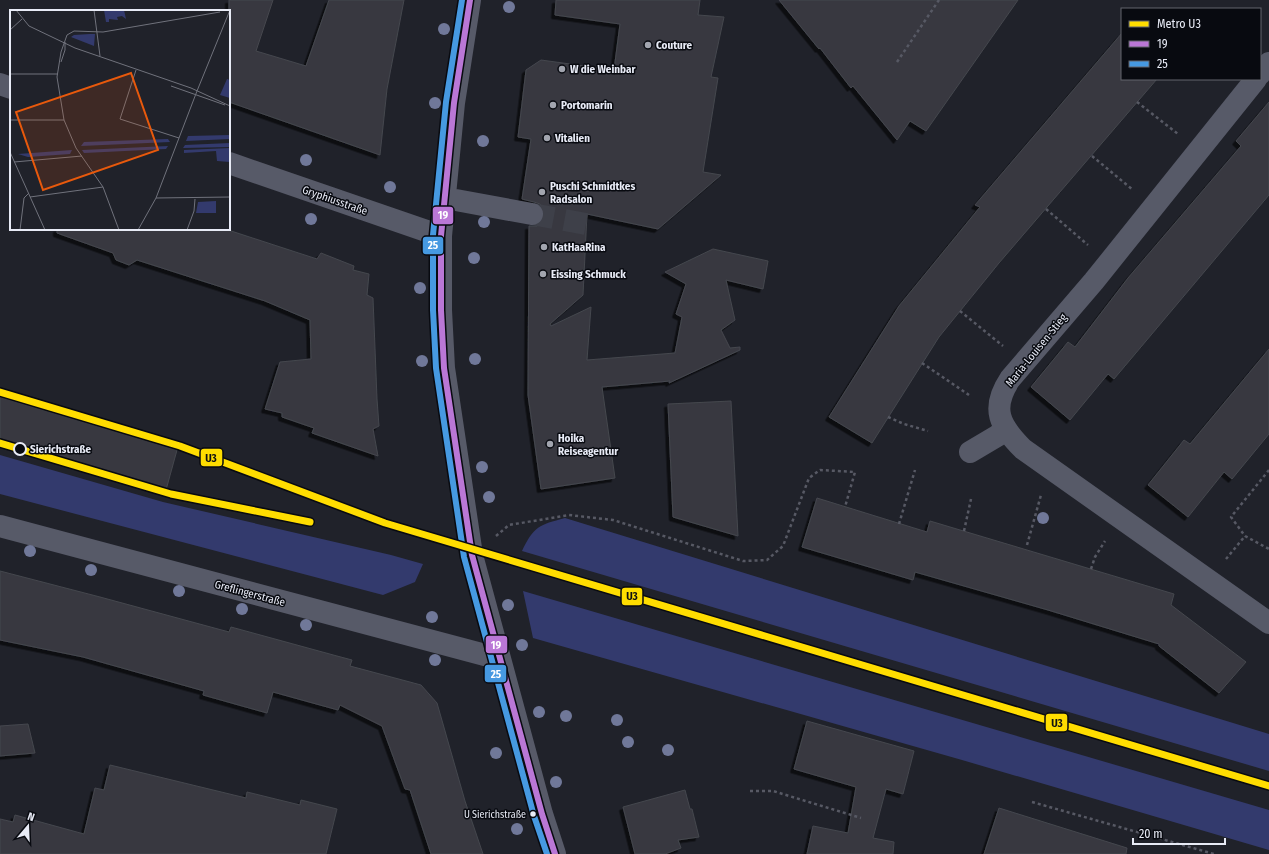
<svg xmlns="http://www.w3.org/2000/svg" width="1269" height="854" font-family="'Fira Sans Condensed',sans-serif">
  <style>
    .green { fill: #333a6d }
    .building { fill: #373940; stroke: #45474e; filter: url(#shadow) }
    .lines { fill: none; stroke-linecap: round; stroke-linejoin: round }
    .minor-tunnel { stroke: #3e4049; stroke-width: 22; stroke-dasharray: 22 11; stroke-linecap: butt }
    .path { stroke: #575964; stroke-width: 2.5; stroke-dasharray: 3 3; stroke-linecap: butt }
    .minor { stroke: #575a68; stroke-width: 22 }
    .bus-1-casing { stroke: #080a10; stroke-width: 9 }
    .bus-2-casing { stroke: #080a10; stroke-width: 9 }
    .bus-1 { stroke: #ba77d6; stroke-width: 6 }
    .bus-2 { stroke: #4699e1; stroke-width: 6 }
    .metro-1-casing { stroke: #080a10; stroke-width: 10 }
    .metro-1 { stroke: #fd0; stroke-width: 7 }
    .tree { fill: #707899 }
    .poi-dot { fill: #a2a5af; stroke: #080a10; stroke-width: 1.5 }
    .stop-dot { fill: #080a10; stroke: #e8ebf6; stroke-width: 2 }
    .bus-dot { fill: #e8ebf6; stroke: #080a10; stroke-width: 1.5 }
    .labels { text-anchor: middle; stroke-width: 3; stroke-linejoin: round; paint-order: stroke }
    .bus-label { font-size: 10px; fill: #e8ebf6; stroke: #080a10; text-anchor: end }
    .poi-label { font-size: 11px; font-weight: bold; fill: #e8ebf6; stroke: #080a10; text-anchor: start }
    .street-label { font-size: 11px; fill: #e8ebf6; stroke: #080a10 }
    .stop-label { font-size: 11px; font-weight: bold; fill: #e8ebf6; stroke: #080a10; text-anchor: start }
    .inset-road { fill: none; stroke: #70727c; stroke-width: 1 }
    .view { fill: #e8590c; fill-opacity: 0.15; stroke: #e8590c; stroke-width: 2 }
    .inset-edge { fill: none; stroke: #e8ebf6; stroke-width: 2 }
    .line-badge { stroke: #080a10; stroke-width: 1.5 }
    .badge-label { font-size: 11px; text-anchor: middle; font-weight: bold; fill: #fff }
    .pale-badge-label { font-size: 11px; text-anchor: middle; font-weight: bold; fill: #111 }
  </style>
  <defs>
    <filter id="shadow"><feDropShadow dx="-3.5" dy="3.5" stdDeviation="0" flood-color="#0009"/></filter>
  </defs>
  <rect width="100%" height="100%" fill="#20222a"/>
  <path class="green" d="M 0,455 L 163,502 L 391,555 L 423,564 L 415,582 L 383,595 L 0,494 Z
    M 565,518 L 1269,734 L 1269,771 L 522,551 C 534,526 539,525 565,518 Z
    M 523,591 L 1269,810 L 1269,850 L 962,760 L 533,638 Z"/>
  <path class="building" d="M 229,0 L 273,0 L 256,51 L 306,66 L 329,0 L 404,0 L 387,89 L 380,155 L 229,102 Z
    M 556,0 L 700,0 L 698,15 L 724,17 L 711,77 L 718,78 L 703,172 L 721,175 L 658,229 L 587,214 L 583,295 L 550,324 L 551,326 L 591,307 L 587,360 L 675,353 L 682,317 L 676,314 L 686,284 L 665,272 L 713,249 L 768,261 L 763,289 L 726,280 L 735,320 L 721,330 L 730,348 L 740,347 L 740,350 L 669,383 L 670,381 L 602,387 L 615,478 L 541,489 L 528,395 L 529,226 L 537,226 L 542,222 L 544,216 L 544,209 L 540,204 L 534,202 L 522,199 L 531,139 L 518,137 L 526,70 L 541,60 L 614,70 L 620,24 L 555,15 Z
    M 779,0 L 1018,0 L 926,131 L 910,121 L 897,140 L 853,86 L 851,88 L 820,48 L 819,49 Z
    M 1122,33 L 1122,79 L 1157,79 L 999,263 L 939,337 L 872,443 L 829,417 L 899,306 L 980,207 L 975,205 Z
    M 1269,102 L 1269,195 L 1114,379 L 1108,374 L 1070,420 L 1031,387 L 1068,342 L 1075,347 L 1128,278 L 1241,146 L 1236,141 Z
    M 57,229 L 225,229 L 317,259 L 321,253 L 354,266 L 353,270 L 369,274 L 367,295 L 373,298 L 377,399 L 379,426 L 373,429 L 378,456 L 312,433 L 314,428 L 282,417 L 282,413 L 265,409 L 280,362 L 311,359 L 310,320 L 265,301 L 137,260 L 129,265 L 116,260 L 113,253 L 57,233 Z
    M 1269,349 L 1269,434 L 1232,479 L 1224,472 L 1188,517 L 1148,485 L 1184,440 L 1190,444 Z
    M 0,397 L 177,450 L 166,490 L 0,441 Z
    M 731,401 L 738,536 L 673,517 L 668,404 Z
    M 817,498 L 927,532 L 930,521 L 1174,594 L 1171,605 L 1246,662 L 1219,693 L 1159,646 L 1159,644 L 1048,610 L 915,572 L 913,580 L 802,547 Z
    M 0,571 L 100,597 L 229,632 L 231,627 L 337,656 L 352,660 L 350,666 L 421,685 L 437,703 L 465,801 L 483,854 L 431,854 L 410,790 L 405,789 L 382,726 L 340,705 L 338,710 L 273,692 L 267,713 L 203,695 L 204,691 L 83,657 L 0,640 Z
    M 807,721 L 914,751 L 903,794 L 886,789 L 873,838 L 894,842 L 893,854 L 807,854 L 813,826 L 848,833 L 856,787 L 794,769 Z
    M 28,724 L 35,753 L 0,756 L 0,726 Z
    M 110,765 L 246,798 L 247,792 L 300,805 L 301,800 L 337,809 L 326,854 L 0,854 L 0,819 L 13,822 L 15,815 L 84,834 L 95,788 L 104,790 Z
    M 685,790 L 690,809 L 692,809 L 699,837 L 678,840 L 681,848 L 665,854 L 635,854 L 623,807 Z
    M 999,808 L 1127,848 L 1126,854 L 984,854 Z"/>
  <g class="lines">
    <path class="minor-tunnel" d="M 532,214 L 586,224"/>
    <path class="path" d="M 897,62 L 939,0
      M 1137,102 L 1178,134
      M 1092,156 L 1133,190
      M 1046,209 L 1088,245
      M 960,311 L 1003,346
      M 922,363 L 969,395
      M 888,417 L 904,424 L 928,431
      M 1269,470 L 1231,517 L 1245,536 L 1269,549
      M 899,524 L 915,470
      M 964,531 L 971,499
      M 496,536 L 509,525 L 569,515 L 613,520 L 743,561 L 767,560 L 783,546 L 809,478 L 820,470 L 855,472 L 845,507
      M 1027,545 L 1041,495
      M 1226,559 L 1245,536
      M 1091,569 L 1095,557 L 1105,541
      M 750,791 L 773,791 L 861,818
      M 1032,802 L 1214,854"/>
    <path class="minor" d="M 470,0 L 454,103 L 441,236 L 441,310 L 444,368 L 472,555 L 542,814 L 555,854
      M 1260,74 L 1269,63
      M 1256,79 L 1094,281 L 1010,379 C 990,409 1000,426 1023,449 L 1269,623
      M 0,84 L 11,88
      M 229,163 L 441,236
      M 445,198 L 532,214
      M 970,452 L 997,436 L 1006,429
      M 0,526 L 500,659"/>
    <defs>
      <path id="bus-1" d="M 470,0 L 454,103 L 441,236 L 441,310 L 444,368 L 472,555 L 542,814 L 555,854"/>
      <path id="bus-2" d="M 462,0 L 446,102 L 433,235 L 433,310 L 436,368 L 464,557 L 534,816 L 547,854"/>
    </defs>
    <use href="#bus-1" class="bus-1-casing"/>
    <use href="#bus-2" class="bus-2-casing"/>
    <use href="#bus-1" class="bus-1"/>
    <use href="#bus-2" class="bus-2"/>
    <defs>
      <path id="metro-1" d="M 0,392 L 180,446 L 385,523 L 1269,786
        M 0,443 L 171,494 L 310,522"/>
    </defs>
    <use href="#metro-1" class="metro-1-casing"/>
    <use href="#metro-1" class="metro-1"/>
  </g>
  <g class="tree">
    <circle cx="509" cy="7" r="6"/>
    <circle cx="444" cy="29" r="6"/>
    <circle cx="435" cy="103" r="6"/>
    <circle cx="483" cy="141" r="6"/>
    <circle cx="306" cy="160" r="6"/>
    <circle cx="390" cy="187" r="6"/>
    <circle cx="311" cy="219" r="6"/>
    <circle cx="484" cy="222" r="6"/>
    <circle cx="474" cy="258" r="6"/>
    <circle cx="420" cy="288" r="6"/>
    <circle cx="475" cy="359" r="6"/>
    <circle cx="422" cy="361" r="6"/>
    <circle cx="482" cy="467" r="6"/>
    <circle cx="489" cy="497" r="6"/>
    <circle cx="1043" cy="518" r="6"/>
    <circle cx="30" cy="551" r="6"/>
    <circle cx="91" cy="570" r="6"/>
    <circle cx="179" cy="591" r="6"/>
    <circle cx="508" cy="605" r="6"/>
    <circle cx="242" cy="609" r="6"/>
    <circle cx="432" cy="617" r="6"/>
    <circle cx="306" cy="625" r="6"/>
    <circle cx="522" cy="645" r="6"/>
    <circle cx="435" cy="660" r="6"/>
    <circle cx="539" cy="712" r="6"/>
    <circle cx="566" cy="716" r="6"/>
    <circle cx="617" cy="720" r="6"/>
    <circle cx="628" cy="742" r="6"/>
    <circle cx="668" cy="750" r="6"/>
    <circle cx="496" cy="753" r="6"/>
    <circle cx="556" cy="782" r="6"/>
    <circle cx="517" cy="829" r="6"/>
  </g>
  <g class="poi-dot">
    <circle cx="648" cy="45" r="4"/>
    <circle cx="562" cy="69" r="4"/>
    <circle cx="553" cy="105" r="4"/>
    <circle cx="547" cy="138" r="4"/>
    <circle cx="542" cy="192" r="4"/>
    <circle cx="544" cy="247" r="4"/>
    <circle cx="543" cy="274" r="4"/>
    <circle cx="550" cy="444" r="4"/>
  </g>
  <circle class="stop-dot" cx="20" cy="449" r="6"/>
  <circle class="bus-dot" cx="533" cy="814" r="3.5"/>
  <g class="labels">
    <g class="bus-label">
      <text x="526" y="818">U Sierichstraße</text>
    </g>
    <g class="poi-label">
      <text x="656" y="49">Couture</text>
      <text x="570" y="73">W die Weinbar</text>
      <text x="561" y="109">Portomarin</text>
      <text x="555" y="142">Vitalien</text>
      <text x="550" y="190">Puschi Schmidtkes<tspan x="550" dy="13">Radsalon</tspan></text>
      <text x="552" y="251">KatHaaRina</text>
      <text x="551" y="278">Eissing Schmuck</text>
      <text x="558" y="442">Hoika<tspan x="558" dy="13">Reiseagentur</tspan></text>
    </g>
    <g class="street-label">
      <text transform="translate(335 200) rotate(19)" y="4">Gryphiusstraße</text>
      <text transform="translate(1036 350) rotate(-51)" y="4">Maria-Louisen-Stieg</text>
      <text transform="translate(250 593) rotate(15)" y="4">Greflingerstraße</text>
    </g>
    <g class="stop-label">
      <text x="30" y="453">Sierichstraße</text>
    </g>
  </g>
  <g transform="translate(10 10)">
    <rect width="220" height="220" fill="#20222a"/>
    <path d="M 94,0 L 114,0 L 116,9 L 112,6 L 107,7 L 108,10 L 99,9 L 99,12 L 96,12 ZM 80,24 L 85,24 L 84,36 L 61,27 L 64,25 ZM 217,69 L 220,70 L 220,88 L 210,85 ZM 220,125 L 220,129 L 176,131 L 178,126 ZM 158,129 L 160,132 L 71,136 L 74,132 ZM 220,133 L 220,137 L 173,138 L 175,135 ZM 158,136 L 156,139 L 74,143 L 72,140 ZM 220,138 L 220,152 L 207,151 L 206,141 L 174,143 L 174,140 ZM 62,140 L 60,144 L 18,147 L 8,144 ZM 206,191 L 206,203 L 186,203 L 188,192 Z" fill="#333a6d"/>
    <path class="inset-road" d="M 6,0 L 19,16 L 65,38 L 181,78 L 220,96M 84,0 L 90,46M 0,20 L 12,9M 51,52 L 55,40 L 55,32M 126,60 L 110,109 L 169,128M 0,64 L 48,64M 161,76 L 215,95M 187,81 L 220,0M 0,110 L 54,110M 0,142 L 35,220M 4,152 L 72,146M 20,187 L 93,177M 146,188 L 220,187M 10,220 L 14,188 L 19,183M 109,220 L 93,177 L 66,138 L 54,110 L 47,67 L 51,42 L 57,25 L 64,21 L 93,22 L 210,2M 128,220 L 146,188 L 187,81M 177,220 L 184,201 L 185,189"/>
    <path class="view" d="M 121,63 L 148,140 L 33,180 L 6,102 Z"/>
    <rect width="220" height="220" class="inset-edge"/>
  </g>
  <g class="line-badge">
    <rect x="432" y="206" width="22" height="19" rx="4" fill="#ba77d6"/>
    <rect x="422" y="236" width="22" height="19" rx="4" fill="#4699e1"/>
    <rect x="200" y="448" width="23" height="19" rx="4" fill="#fd0"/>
    <rect x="621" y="587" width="22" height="19" rx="4" fill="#fd0"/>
    <rect x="485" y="635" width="23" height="19" rx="4" fill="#ba77d6"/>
    <rect x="484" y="664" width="23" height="19" rx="4" fill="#4699e1"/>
    <rect x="1045" y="713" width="23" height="19" rx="4" fill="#fd0"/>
  </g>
  <g class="badge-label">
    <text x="443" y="219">19</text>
    <text x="433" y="249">25</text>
    <text x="496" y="649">19</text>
    <text x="496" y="678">25</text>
  </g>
  <g class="pale-badge-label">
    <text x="211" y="462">U3</text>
    <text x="632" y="600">U3</text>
    <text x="1057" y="727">U3</text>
  </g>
  <rect x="1121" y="8" width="140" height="72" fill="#080a10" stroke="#62646c"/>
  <rect x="1129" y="21" width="20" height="6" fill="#ffdd00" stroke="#62646c"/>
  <text x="1157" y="28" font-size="12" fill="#e8ebf6">Metro U3</text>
  <rect x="1129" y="41" width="20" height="6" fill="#ba77d6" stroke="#62646c"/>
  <text x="1157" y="48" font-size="12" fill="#e8ebf6">19</text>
  <rect x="1129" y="61" width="20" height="6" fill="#4699e1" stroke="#62646c"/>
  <text x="1157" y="68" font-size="12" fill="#e8ebf6">25</text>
  <g transform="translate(28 826) rotate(19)" stroke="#080a10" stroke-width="3" paint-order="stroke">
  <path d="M0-3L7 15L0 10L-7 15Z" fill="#e8ebf6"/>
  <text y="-6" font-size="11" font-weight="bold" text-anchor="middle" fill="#e8ebf6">N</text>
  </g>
  <path d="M1133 838v6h92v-6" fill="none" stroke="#e8ebf6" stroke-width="2"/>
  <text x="1139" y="838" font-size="12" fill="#e8ebf6" stroke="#080a10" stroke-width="3" paint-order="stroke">20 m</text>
</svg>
